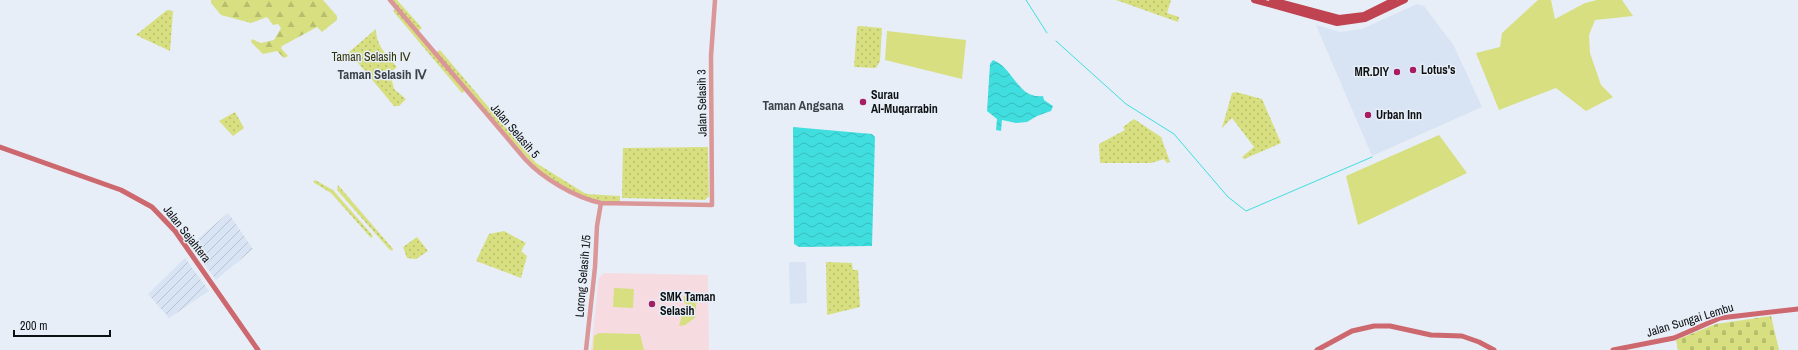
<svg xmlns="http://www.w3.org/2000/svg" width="1798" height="350" font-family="'Archivo Narrow',sans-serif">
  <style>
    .built { fill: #d8e4f3 }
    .industrial { fill: url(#industrial-furrows) }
    .education { fill: #f6dce0 }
    .grass { fill: #d7df80 }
    .forest { fill: url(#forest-firs) }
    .cemetery { fill: url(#cemetery-stones) }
    .park { fill: url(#park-dots) }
    .water { fill: url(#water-waves) }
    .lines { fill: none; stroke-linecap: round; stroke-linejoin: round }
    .stream { stroke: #40dedf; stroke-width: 1 }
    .tertiary { stroke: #db9698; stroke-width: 4.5 }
    .secondary { stroke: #cd686e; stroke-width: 5 }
    .primary { stroke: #bf4351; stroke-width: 6 }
    .poi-dot { fill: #a71d63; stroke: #e7eef7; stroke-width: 1.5 }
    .labels { text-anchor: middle; stroke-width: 3; stroke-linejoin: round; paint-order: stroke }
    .park-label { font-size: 12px; fill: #323508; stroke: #e7eef7 }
    .poi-label { font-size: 12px; font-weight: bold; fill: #0e1113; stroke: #e7eef7; text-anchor: start }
    .street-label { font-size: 12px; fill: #0e1113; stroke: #e7eef7 }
    .neighbourhood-label { font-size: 13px; font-weight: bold; fill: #3c4249; stroke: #e7eef7 }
  </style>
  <defs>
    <pattern id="industrial-furrows" width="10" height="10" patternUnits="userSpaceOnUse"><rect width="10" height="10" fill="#d8e4f3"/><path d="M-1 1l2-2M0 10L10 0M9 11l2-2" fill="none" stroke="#b8c3cf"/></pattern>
    <pattern id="forest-firs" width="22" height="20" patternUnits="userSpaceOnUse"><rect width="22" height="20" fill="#d7df80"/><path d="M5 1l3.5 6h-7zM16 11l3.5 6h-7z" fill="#b7be6e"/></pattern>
    <pattern id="cemetery-stones" width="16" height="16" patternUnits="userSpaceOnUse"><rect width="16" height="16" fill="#d7df80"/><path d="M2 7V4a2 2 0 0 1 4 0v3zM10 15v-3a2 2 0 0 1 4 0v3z" fill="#b7be6e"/></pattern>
    <pattern id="park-dots" width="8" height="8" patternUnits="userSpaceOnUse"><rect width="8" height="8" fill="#d7df80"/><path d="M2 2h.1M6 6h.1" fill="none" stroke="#b7be6e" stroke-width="1.8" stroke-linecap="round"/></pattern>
    <pattern id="water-waves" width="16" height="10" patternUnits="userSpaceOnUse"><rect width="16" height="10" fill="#40dedf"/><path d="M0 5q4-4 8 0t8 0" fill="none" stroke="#37bdbe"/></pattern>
  </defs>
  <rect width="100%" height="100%" fill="#e7eef7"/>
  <path class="built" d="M 1417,4 L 1424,6 L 1454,46 L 1482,107 L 1372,156 L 1316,25 L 1340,32 L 1362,29 Z
    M 789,262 L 806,262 L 807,303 L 790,304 Z"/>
  <path class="industrial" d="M 228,213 L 253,249 L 216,280 L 191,245 Z
    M 185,258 L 209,291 L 169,318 L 148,294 Z"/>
  <path class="education" d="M 604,273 L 708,275 L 709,350 L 591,350 L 599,278 Z"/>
  <path class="grass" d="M 1538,0 L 1551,0 L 1555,19 L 1585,3 L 1597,0 L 1622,0 L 1633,16 L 1595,20 L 1589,35 L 1590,53 L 1601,85 L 1613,97 L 1586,111 L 1556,88 L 1499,110 L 1476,53 L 1500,47 L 1502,33 Z
    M 887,31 L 966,40 L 962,79 L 885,60 Z
    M 1439,135 L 1467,173 L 1358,225 L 1346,176 Z
    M 614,288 L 634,289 L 633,308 L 613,307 Z
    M 684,296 L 697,296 L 695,318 L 685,325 L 679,326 L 682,315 L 685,315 L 686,304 L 684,302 Z
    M 599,333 L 640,334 L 644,350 L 593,350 L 594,336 Z"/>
  <path class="forest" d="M 211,0 L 323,0 L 337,16 L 337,20 L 322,32 L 317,27 L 282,46 L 281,48 L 288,56 L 284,58 L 277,51 L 263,54 L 251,42 L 252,39 L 261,43 L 274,40 L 281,28 L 278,24 L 273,25 L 267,17 L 251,23 L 221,15 L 211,3 Z"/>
  <path class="cemetery" d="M 1771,316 L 1779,350 L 1678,350 L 1676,340 L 1716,324 Z"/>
  <path class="park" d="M 390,0 L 397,0 L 422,28 L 417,32 L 435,53 L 440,50 L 536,163 L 586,194 L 620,196 L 620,203 L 585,199 L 540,172 L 466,90 L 462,93 L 393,11 L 397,8 Z
    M 1116,0 L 1171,0 L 1167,13 L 1179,17 L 1178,22 Z
    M 167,10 L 173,11 L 170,51 L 136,35 Z
    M 860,26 L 882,28 L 880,61 L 876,68 L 854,67 L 857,27 Z
    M 376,29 C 376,46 387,55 397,67 L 390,73 L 394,89 L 406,99 L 399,106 L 394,106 L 349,52 Z
    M 1236,92 L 1262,99 L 1281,143 L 1244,159 L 1242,157 L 1254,147 L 1232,118 L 1222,128 L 1232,93 Z
    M 235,112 L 244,128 L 233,136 L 219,121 Z
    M 1134,119 L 1161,137 L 1170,162 L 1167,163 L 1164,159 L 1151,163 L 1100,163 L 1099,144 L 1125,130 L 1123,127 Z
    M 708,147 L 709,196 L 705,200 L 622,198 L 623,148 Z
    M 315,180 L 333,190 L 373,236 L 371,238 L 331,193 L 313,182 Z
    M 338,185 L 393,249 L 392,251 L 389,249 L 337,190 Z
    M 504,231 L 526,243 L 521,251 L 527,256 L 521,278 L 476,261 L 489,234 Z
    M 417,237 L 428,251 L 416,259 L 407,258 L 403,247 Z
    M 826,262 L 852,263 L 853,270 L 858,270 L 860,307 L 827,315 Z"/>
  <path class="water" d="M 993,60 C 1014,68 1018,100 1043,96 L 1044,100 L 1053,106 L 1051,111 L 1037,116 L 1027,122 L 1016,123 L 1002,120 L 1001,131 L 996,130 L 997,119 L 987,111 L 990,64 Z
    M 793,127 L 872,134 L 875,137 L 872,246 L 799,247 L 794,244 Z"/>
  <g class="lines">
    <path class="stream" d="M 1026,0 L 1047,33
      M 1056,41 L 1126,104 L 1174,134 L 1228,197 L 1246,211 L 1372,157"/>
    <path class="tertiary" d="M 390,0 L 525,159 C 542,178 576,198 601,203 L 712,205 L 711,56 L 715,0
      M 586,350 L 595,267 L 597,226 L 601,203"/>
    <path class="secondary" d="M 0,147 L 121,190 L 152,207 L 175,231 L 258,350
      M 1317,350 L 1352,331 L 1374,326 L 1390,326 L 1431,335 L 1462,336 L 1479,342 L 1494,350
      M 1613,350 L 1674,338 L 1720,318 L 1798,309"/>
    <path class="primary" d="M 1254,0 L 1337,23 L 1365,19 L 1405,0
      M 1272,0 L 1339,18 L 1364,15 L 1394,0"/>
  </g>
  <g class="poi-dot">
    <circle cx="1413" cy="70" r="4"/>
    <circle cx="1397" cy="72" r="4"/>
    <circle cx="863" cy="102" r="4"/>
    <circle cx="1368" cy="115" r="4"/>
    <circle cx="652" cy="304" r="4"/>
  </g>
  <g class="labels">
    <g class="park-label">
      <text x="371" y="61">Taman Selasih Ⅳ</text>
    </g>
    <g class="poi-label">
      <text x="1421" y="74">Lotus's</text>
      <text x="1389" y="76" text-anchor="end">MR.DIY</text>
      <text x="871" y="99">Surau<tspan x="871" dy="14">Al-Muqarrabin</tspan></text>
      <text x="1376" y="119">Urban Inn</text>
      <text x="660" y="301">SMK Taman<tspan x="660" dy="14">Selasih</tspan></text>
    </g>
    <g class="street-label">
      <text transform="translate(702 103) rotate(-91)" y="4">Jalan Selasih 3</text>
      <text transform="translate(515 131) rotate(49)" y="4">Jalan Selasih 5</text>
      <text transform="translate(187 234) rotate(52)" y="4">Jalan Sejahtera</text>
      <text transform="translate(583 276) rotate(-85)" y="4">Lorong Selasih 1/5</text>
      <text transform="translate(1690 320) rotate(-17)" y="4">Jalan Sungai Lembu</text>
    </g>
    <g class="neighbourhood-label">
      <text x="382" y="79">Taman Selasih Ⅳ</text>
      <text x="803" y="110">Taman Angsana</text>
    </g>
  </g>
  <path d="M14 330v6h96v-6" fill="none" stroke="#0e1113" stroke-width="2"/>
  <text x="20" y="330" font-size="12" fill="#0e1113" stroke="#e7eef7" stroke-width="3" paint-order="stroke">200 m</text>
</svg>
